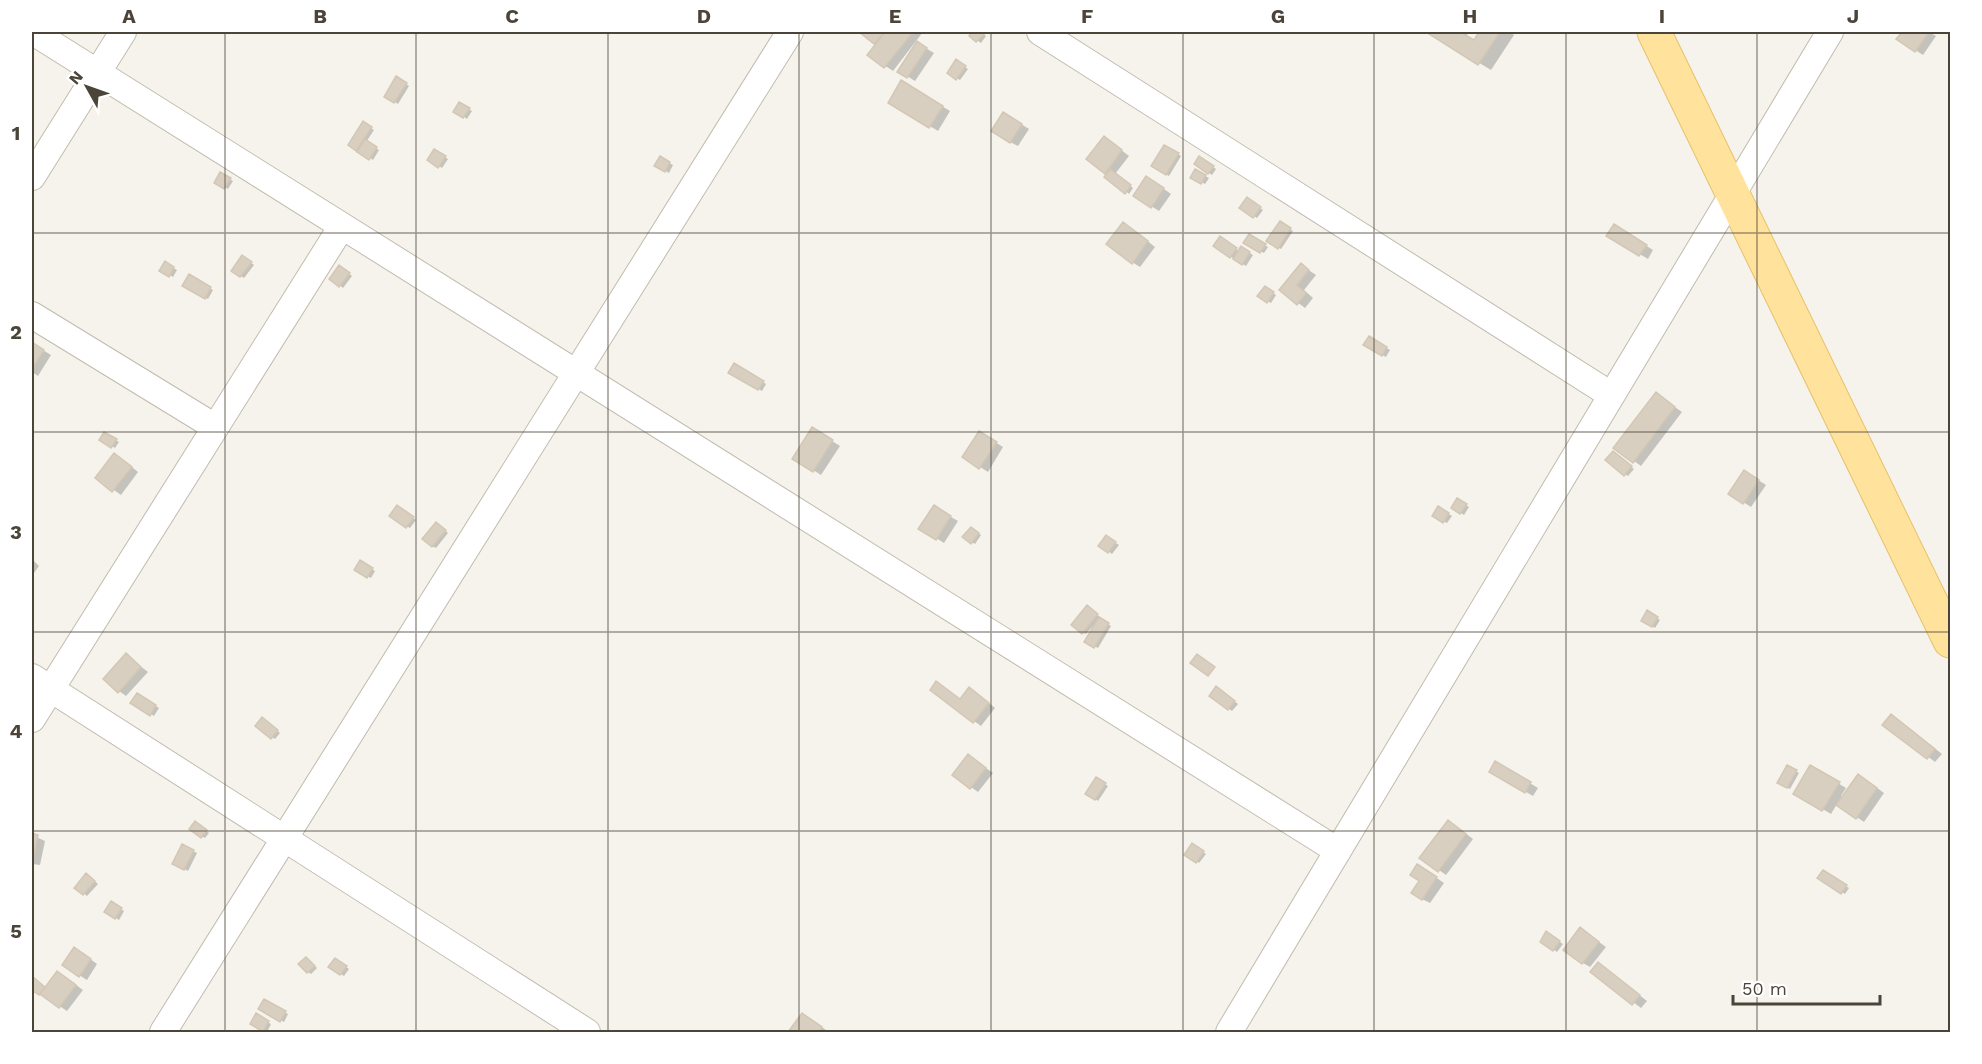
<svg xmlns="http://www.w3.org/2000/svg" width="1982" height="1064" font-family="'Work Sans',sans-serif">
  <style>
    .shadow { fill: #0003 }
    .building { fill: #d8cfc1; stroke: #d3c7b4; stroke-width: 1.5 }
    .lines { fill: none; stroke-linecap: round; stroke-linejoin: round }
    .minor-casing { stroke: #c2bbae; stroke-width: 28 }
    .major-casing { stroke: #e6c16a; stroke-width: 35 }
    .minor { stroke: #fff; stroke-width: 26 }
    .major { stroke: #ffe39c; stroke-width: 33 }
    .grid { fill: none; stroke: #4b4439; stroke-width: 1.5; stroke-opacity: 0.55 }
    .neatline { fill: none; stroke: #4b4439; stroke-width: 2 }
    .grid-label { font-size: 20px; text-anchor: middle; font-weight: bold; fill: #4b4439 }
  </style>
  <rect width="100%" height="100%" fill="#f6f3ec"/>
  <path class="shadow" d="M 862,32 L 923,32 L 893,71 L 869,55 L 877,45 Z
    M 974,32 L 980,32 L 986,36 L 981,43 L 971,36 Z
    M 1428,32 L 1469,32 L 1466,36 L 1474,42 L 1481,32 L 1509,32 L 1514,35 L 1491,70 Z
    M 1903,32 L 1929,32 L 1936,36 L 1923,55 L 1898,39 Z
    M 917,43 L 934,53 L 915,81 L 899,71 Z
    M 956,61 L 968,69 L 960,80 L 949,73 Z
    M 397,78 L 409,86 L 398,104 L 386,96 Z
    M 902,82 L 950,111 L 938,131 L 890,102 Z
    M 459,104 L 472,111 L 467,119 L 455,111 Z
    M 1011,118 L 1029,129 L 1018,146 L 1010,142 Z
    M 364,123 L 374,130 L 366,142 L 379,150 L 373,160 L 350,144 Z
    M 1111,142 L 1129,156 L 1115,174 L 1133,188 L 1129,194 L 1106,172 Z
    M 1165,147 L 1181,156 L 1169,176 L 1153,166 Z
    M 435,151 L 448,159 L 442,168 L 429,160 Z
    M 660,158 L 673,165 L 669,173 L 656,165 Z
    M 1200,158 L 1216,169 L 1212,175 L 1196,164 Z
    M 1196,171 L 1209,178 L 1205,184 L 1192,177 Z
    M 220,174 L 233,181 L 228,189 L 216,182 Z
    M 1154,182 L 1171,194 L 1159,211 L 1135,196 Z
    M 1247,199 L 1263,210 L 1257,218 L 1241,207 Z
    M 1280,223 L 1293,231 L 1281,249 L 1268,241 Z
    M 1131,228 L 1155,247 L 1140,267 L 1132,262 Z
    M 1621,230 L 1653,250 L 1648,259 L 1608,235 Z
    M 1249,236 L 1268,247 L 1264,253 L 1245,242 Z
    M 1221,238 L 1240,252 L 1242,248 L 1253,255 L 1246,266 L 1231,257 Z
    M 246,259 L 254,265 L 244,278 L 241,276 Z
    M 165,263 L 177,270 L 173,277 L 161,270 Z
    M 1301,265 L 1316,275 L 1304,290 L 1313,298 L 1305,308 L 1281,290 Z
    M 343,268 L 352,276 L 343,288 L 331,278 Z
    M 189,276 L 213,290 L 208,299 L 184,286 Z
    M 1265,288 L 1276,295 L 1271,303 L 1260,296 Z
    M 1370,338 L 1390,350 L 1386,357 L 1365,345 Z
    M 33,344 L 51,355 L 38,376 L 32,372 Z
    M 735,365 L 766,384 L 762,391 L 730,372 Z
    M 1656,394 L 1682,412 L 1641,466 L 1634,461 Z
    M 813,429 L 840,446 L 821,475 L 794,458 Z
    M 105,434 L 119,442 L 115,448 L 101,440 Z
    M 987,437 L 1003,447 L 988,472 L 964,457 Z
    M 1616,455 L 1634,469 L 1628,476 L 1625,474 Z
    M 122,459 L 138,472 L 121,495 L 97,478 Z
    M 1752,476 L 1766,485 L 1751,507 L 1743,502 Z
    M 1458,500 L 1469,507 L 1464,515 L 1453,508 Z
    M 397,507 L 416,520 L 410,528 L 391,516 Z
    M 934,507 L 958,521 L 944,543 L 920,528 Z
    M 1439,508 L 1452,516 L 1447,523 L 1434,516 Z
    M 440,526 L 448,533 L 436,548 L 432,546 Z
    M 971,529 L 981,535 L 975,544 L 964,537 Z
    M 1106,537 L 1119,545 L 1112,554 L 1100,545 Z
    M 32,559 L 39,566 L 34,573 L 32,572 Z
    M 360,562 L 375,571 L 371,578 L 356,570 Z
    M 1090,609 L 1100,617 L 1099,619 L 1111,626 L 1098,648 L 1086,641 L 1095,627 L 1093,626 L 1086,634 L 1083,633 Z
    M 1648,612 L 1660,620 L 1655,628 L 1643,620 Z
    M 126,655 L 148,672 L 126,696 L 119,691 Z
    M 1220,690 L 1238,704 L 1232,711 L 1211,696 Z
    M 977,693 L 995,708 L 981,726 L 974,721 Z
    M 138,695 L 159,708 L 154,716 L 132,703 Z
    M 1899,720 L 1942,754 L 1935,762 L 1885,724 Z
    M 266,721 L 280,733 L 275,739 L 272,737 Z
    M 976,761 L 993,773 L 978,792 L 954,775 Z
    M 1496,763 L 1538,788 L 1533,796 L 1491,771 Z
    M 1788,767 L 1799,773 L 1790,789 L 1779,783 Z
    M 1811,767 L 1846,788 L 1841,796 L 1843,797 L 1866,780 L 1884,793 L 1864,822 L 1837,804 L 1831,814 L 1795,793 Z
    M 1096,779 L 1108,786 L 1098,801 L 1087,793 Z
    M 199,825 L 209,833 L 205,838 L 201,836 Z
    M 1456,826 L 1473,839 L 1446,875 L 1439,870 Z
    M 32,835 L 45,841 L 40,865 L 32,864 Z
    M 1193,845 L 1206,854 L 1199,863 L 1186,854 Z
    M 183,846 L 197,853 L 188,871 L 174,863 Z
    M 1425,870 L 1444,883 L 1430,903 L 1422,899 Z
    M 1823,872 L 1849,888 L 1845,894 L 1819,877 Z
    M 90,877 L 98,884 L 87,896 L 76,887 Z
    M 111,903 L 124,911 L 119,920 L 106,912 Z
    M 1581,929 L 1606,947 L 1590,967 L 1583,963 Z
    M 1547,933 L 1563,944 L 1557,952 L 1542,941 Z
    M 82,953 L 97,964 L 87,980 L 79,975 Z
    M 335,960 L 349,969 L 344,976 L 330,967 Z
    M 309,961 L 317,968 L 311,974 L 308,972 Z
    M 1606,969 L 1647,1001 L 1641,1008 L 1593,972 Z
    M 58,972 L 83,990 L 67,1011 L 32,988 L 32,977 L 46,988 Z
    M 264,1001 L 288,1014 L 284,1022 L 260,1009 Z
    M 802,1015 L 810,1019 L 829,1032 L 790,1032 Z
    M 256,1016 L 271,1024 L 267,1032 L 252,1024 Z"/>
  <path class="building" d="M 859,32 L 885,32 L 874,44 Z
    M 885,32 L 913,32 L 884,68 L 867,55 Z
    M 972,32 L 981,32 L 984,34 L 976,42 L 969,36 Z
    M 1426,32 L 1460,32 L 1474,40 L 1479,32 L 1500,32 L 1478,65 Z
    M 1902,32 L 1929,32 L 1915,52 L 1896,39 Z
    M 917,41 L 927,48 L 907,78 L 897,72 Z
    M 956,59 L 966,66 L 956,80 L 947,73 Z
    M 396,76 L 407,83 L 394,103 L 384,97 Z
    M 901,80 L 943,106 L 929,128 L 888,103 Z
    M 459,102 L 470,108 L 463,118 L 453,112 Z
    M 1003,112 L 1022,124 L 1010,143 L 991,131 Z
    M 363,121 L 372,127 L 356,151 L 348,145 Z
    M 1104,136 L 1122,150 L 1105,174 L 1086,159 Z
    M 365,139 L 377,147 L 369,160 L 357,152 Z
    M 1164,145 L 1179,153 L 1166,175 L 1151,166 Z
    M 434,149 L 446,156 L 438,168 L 427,160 Z
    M 660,156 L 670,162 L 665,172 L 654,166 Z
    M 1199,156 L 1214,166 L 1208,174 L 1194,164 Z
    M 1110,169 L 1131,185 L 1125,194 L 1104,177 Z
    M 1195,169 L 1206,175 L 1201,184 L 1190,178 Z
    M 220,172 L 231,178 L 224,189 L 214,183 Z
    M 1146,176 L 1164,188 L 1151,208 L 1133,196 Z
    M 1247,197 L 1261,207 L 1253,218 L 1239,208 Z
    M 1280,221 L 1291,228 L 1278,249 L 1266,241 Z
    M 1123,222 L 1148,241 L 1132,264 L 1106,244 Z
    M 1614,224 L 1647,245 L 1639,256 L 1606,236 Z
    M 1249,234 L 1266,244 L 1260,253 L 1243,243 Z
    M 1220,236 L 1237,248 L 1230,258 L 1213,246 Z
    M 1241,246 L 1250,252 L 1242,265 L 1233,259 Z
    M 242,255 L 252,262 L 240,277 L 231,271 Z
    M 165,261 L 174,267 L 169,277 L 159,271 Z
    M 1301,263 L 1309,270 L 1297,285 L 1306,293 L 1297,305 L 1279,290 Z
    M 339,265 L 350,273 L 339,287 L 329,279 Z
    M 189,274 L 211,287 L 205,299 L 182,286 Z
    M 1265,286 L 1274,292 L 1267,303 L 1257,296 Z
    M 1369,336 L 1387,347 L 1382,356 L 1363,345 Z
    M 32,342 L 44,350 L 32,369 Z
    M 734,363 L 764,381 L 758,390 L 728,373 Z
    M 1656,392 L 1675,407 L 1633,463 L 1613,448 Z
    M 812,427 L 833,440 L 813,472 L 792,459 Z
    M 979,431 L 997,442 L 979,469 L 962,457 Z
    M 104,432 L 117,439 L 111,448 L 99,440 Z
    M 1613,451 L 1632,466 L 1624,476 L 1605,460 Z
    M 114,453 L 132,467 L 112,492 L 95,478 Z
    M 1744,470 L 1759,480 L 1743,504 L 1728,494 Z
    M 1457,498 L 1467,504 L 1460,514 L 1451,508 Z
    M 397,505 L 414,517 L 406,528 L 389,516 Z
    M 934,505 L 951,516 L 936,540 L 918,529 Z
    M 1438,506 L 1449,513 L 1443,523 L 1432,516 Z
    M 436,522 L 446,530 L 432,547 L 422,539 Z
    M 971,527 L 979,533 L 971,544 L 962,537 Z
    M 1106,535 L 1116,542 L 1108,553 L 1098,546 Z
    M 360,560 L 373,568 L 367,578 L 354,570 Z
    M 1087,605 L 1098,614 L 1082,634 L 1071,625 Z
    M 1647,610 L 1658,617 L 1652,627 L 1641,621 Z
    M 1099,617 L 1109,623 L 1094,648 L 1084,642 Z
    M 126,653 L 141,667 L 118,693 L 103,679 Z
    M 1197,654 L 1215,667 L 1208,676 L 1190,663 Z
    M 936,681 L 960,699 L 969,687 L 989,703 L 973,723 L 930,690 Z
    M 1216,686 L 1235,701 L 1228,710 L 1209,696 Z
    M 137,693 L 156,705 L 150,716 L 130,703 Z
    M 1891,714 L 1935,749 L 1927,759 L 1882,725 Z
    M 262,717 L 278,730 L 271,739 L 255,726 Z
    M 968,754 L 986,768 L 970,789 L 952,775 Z
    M 1495,761 L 1531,782 L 1525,793 L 1489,772 Z
    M 1787,765 L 1797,770 L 1787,788 L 1777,783 Z
    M 1810,765 L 1840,782 L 1822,811 L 1793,794 Z
    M 1858,774 L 1877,788 L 1856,819 L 1836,805 Z
    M 1096,777 L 1106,783 L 1095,800 L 1085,794 Z
    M 1448,820 L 1466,834 L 1438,872 L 1419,858 Z
    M 195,821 L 207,830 L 201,838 L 189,829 Z
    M 32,833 L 38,835 L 32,862 Z
    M 1192,843 L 1204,851 L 1196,863 L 1184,855 Z
    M 182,844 L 194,850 L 184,870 L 172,864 Z
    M 1417,864 L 1437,877 L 1422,900 L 1411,893 L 1419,881 L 1410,875 Z
    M 1823,870 L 1847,885 L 1841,894 L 1817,878 Z
    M 86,873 L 95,881 L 83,895 L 74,888 Z
    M 111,901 L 122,908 L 115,919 L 104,912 Z
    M 1580,927 L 1599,942 L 1582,964 L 1563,950 Z
    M 1546,931 L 1560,941 L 1553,951 L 1540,942 Z
    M 74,947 L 91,959 L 79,977 L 62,965 Z
    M 306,957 L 315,966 L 307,973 L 298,964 Z
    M 335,958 L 347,966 L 340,975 L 328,967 Z
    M 1598,962 L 1640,995 L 1632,1005 L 1590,972 Z
    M 57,971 L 76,985 L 59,1008 L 40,994 Z
    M 32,976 L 45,987 L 39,995 L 32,990 Z
    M 264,999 L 286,1011 L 280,1022 L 258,1009 Z
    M 256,1013 L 269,1021 L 263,1032 L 250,1024 Z
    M 802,1013 L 822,1027 L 818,1032 L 788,1032 Z"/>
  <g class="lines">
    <defs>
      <path id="minor" d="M 33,32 L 1338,851
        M 1040,32 L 1611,395
        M 32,177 L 123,32
        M 32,315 L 215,427
        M 32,677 L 587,1032
        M 32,719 L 342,226
        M 163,1032 L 790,32
        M 1229,1032 L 1830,32"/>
      <path id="major" d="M 1654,32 L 1950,641"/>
    </defs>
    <use href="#minor" class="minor-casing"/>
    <use href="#major" class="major-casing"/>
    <use href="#minor" class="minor"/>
    <use href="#major" class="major"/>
  </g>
  <path class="grid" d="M 225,32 L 225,1032M 416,32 L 416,1032M 608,32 L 608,1032M 799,32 L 799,1032M 991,32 L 991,1032M 1183,32 L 1183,1032M 1374,32 L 1374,1032M 1566,32 L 1566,1032M 1757,32 L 1757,1032M 32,233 L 1950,233M 32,432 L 1950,432M 32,632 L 1950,632M 32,831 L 1950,831"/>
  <rect width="1982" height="1064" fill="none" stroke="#ffffff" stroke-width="66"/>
  <g transform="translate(87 87) rotate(310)" stroke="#ffffff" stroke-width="4.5" paint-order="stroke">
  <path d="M0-4.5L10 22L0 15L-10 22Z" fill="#4b4439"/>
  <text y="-9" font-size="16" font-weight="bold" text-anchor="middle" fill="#4b4439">N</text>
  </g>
  <path d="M1733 995v9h147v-9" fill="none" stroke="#4b4439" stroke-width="3"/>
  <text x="1742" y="995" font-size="18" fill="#4b4439" stroke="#ffffff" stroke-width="4.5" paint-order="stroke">50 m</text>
  <rect x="33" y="33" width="1916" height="998" class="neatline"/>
  <g class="grid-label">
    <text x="129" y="23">A</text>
    <text x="320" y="23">B</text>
    <text x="512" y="23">C</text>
    <text x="704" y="23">D</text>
    <text x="895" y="23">E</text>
    <text x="1087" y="23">F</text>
    <text x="1278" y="23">G</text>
    <text x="1470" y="23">H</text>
    <text x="1662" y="23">I</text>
    <text x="1853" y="23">J</text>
    <text x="16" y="140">1</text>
    <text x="16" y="339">2</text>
    <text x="16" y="539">3</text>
    <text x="16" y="738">4</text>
    <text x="16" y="938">5</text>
  </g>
</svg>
